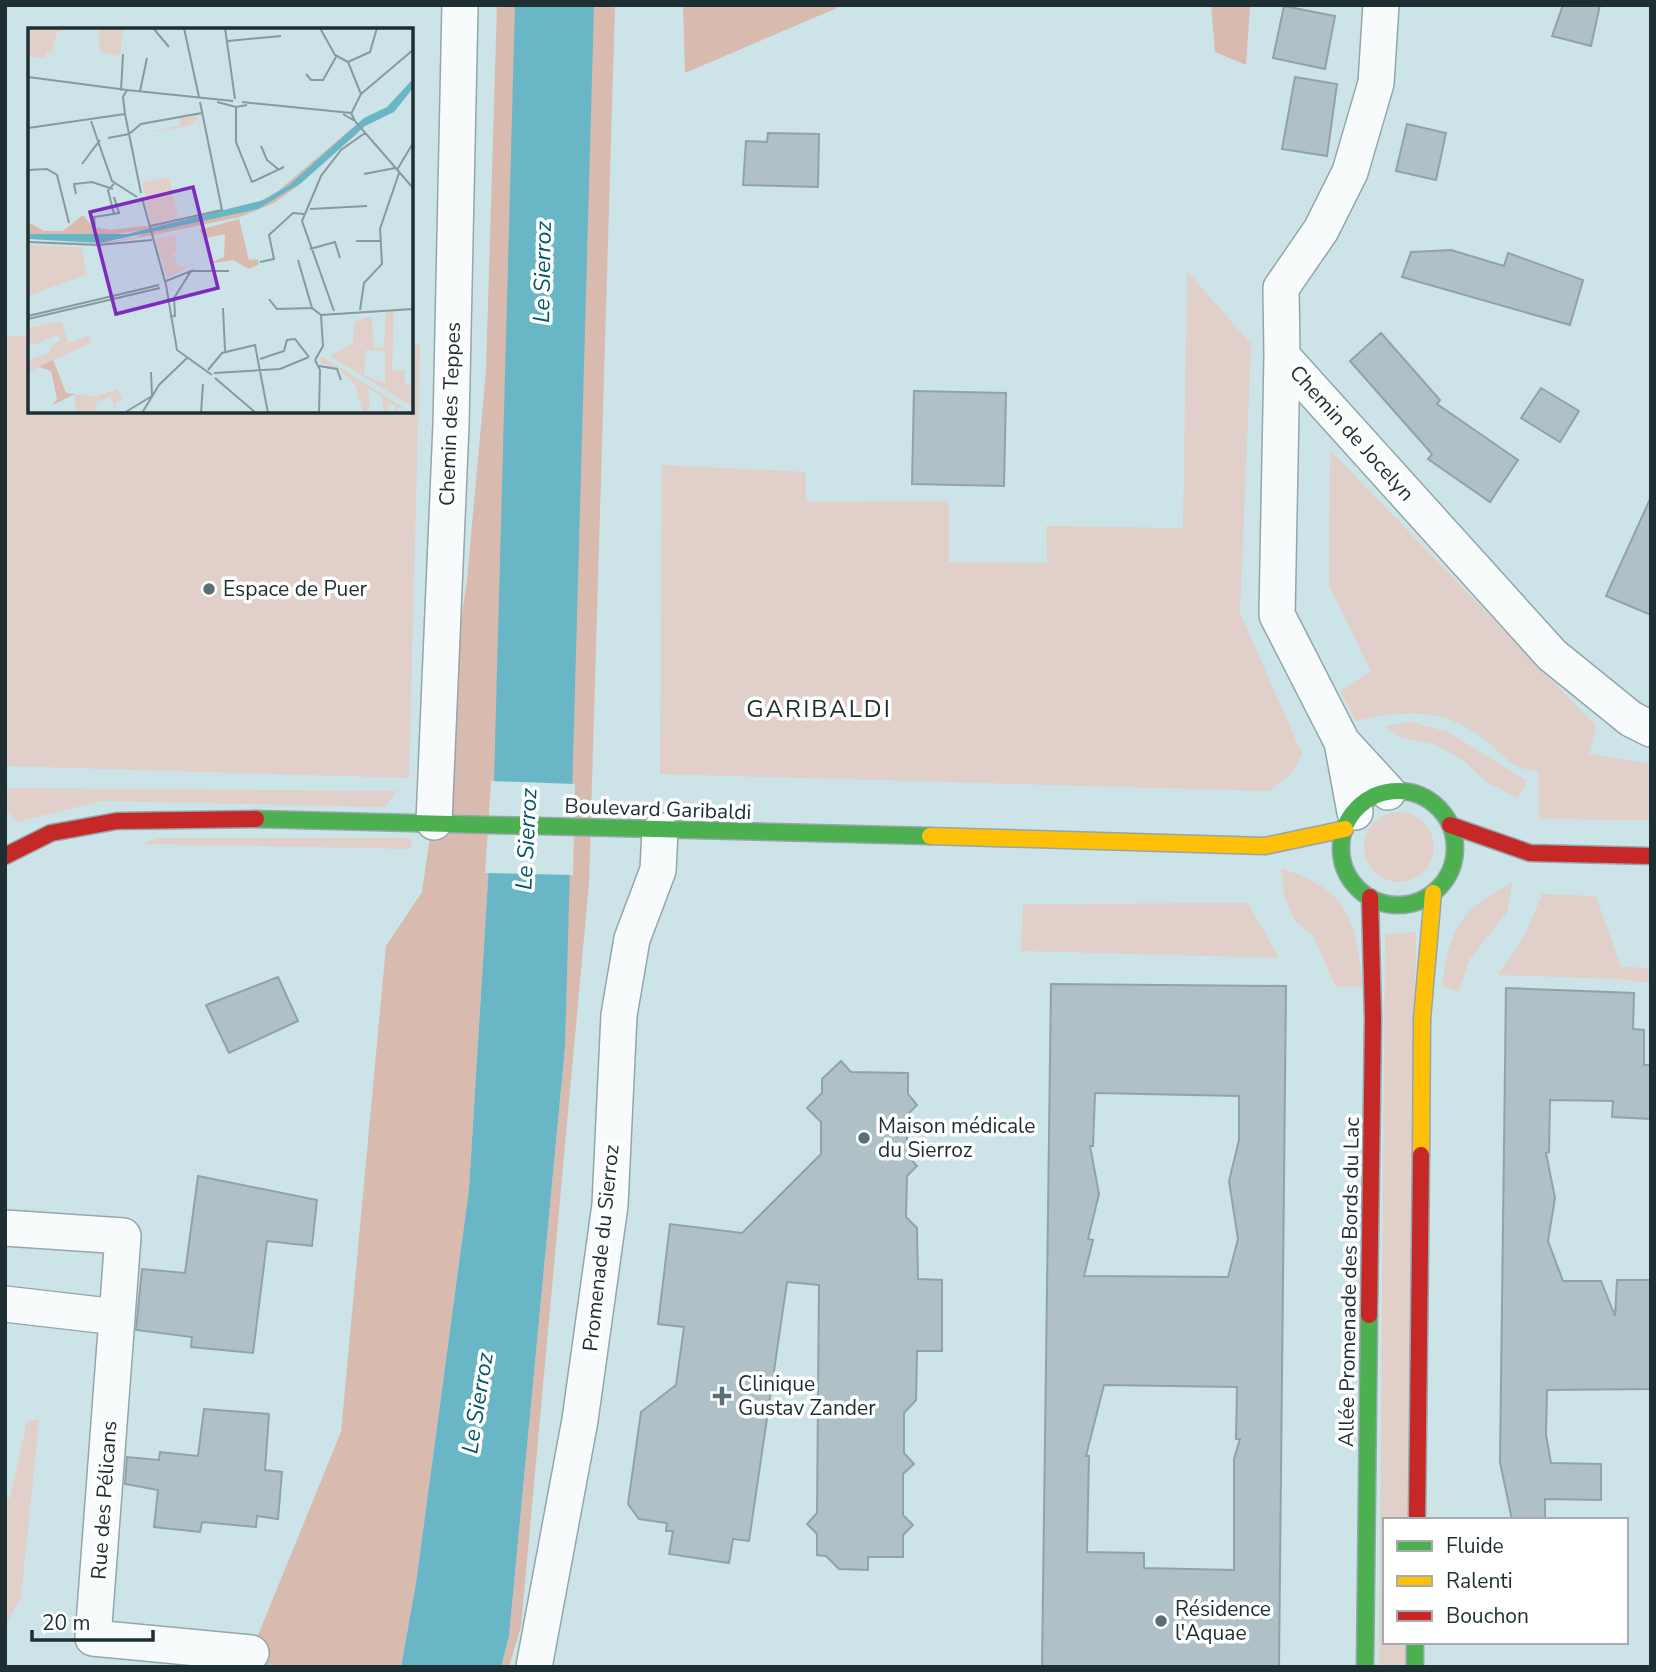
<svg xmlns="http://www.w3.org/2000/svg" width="1656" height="1672" font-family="'Nunito Sans',sans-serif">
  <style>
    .green { fill: #e1d0c9 }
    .forest { fill: #d9baaf }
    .water { fill: #69b6c7 }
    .pier { fill: #cce3e8 }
    .building { fill: #afc1c6; stroke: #91a3a7; stroke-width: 2; fill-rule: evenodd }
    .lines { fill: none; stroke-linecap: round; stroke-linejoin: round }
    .street-casing { stroke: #94a6aa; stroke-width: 38 }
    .fast-casing { stroke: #94a6aa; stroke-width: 19 }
    .slow-casing { stroke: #94a6aa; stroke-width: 19 }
    .jam-casing { stroke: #94a6aa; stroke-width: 19 }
    .street { stroke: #f7fbfc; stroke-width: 35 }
    .fast { stroke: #4caf50; stroke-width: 16 }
    .slow { stroke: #ffc107; stroke-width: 16 }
    .jam { stroke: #c62828; stroke-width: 16 }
    .poi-dot { fill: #5b6e72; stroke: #fff; stroke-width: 2.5 }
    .labels { text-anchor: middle; stroke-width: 7; stroke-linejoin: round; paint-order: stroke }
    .street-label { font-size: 21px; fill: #1e2f33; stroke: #fff }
    .poi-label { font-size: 21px; fill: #1e2f33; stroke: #fff; text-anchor: start }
    .water-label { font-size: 23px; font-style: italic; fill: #005869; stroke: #fff }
    .quarter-label { font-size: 24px; letter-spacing: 2px; fill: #1e2f33; stroke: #fff }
    .inset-road { fill: none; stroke: #869ba0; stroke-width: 2 }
    .view { fill: #7b2cbf; fill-opacity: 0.15; stroke: #7b2cbf; stroke-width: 3.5 }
    .inset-edge { fill: none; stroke: #1e2f33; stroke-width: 3.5 }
  </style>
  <rect width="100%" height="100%" fill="#cce3e8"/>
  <path class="green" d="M 1187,271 L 1251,344 L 1240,613 L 1302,754 L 1291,774 L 1269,791 L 660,774 L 662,465 L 806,472 L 806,502 L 949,501 L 949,562 L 1047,563 L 1046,526 L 1183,528 Z
    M 5,336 L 30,336 L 30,411 L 411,411 L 411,344 L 420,344 L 409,778 L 5,766 Z
    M 1330,450 L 1596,726 L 1589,754 L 1651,764 L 1651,820 L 1539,819 L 1538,771 C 1506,768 1505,754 1480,736 C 1441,707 1400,711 1356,721 L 1340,691 L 1371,671 L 1329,586 Z
    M 1412,722 L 1448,732 L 1527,781 L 1518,798 L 1486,782 L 1464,761 L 1436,745 L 1400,737 L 1385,726 Z
    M 5,788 L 397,791 L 385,807 L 102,801 L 17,822 L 5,809 Z
    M1364 847a35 35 0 1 1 70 0a35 35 0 1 1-70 0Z
    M 157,838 L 411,838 L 411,849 L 142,844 Z
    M 1281,868 C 1353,892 1353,918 1364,987 L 1336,987 L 1313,936 L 1295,921 L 1284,896 Z
    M 1512,883 L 1507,912 L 1469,960 L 1459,992 L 1442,986 C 1451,928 1458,911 1512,883 Z
    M 1542,894 L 1596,896 L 1621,967 L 1651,968 L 1651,983 L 1618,979 L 1498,975 L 1525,935 Z
    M 1248,903 L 1279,958 L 1021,951 L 1023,904 Z
    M 1416,932 L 1409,1520 L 1385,1520 L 1385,1642 L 1408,1642 L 1408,1667 L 1379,1667 L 1385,934 Z
    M 39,1420 L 21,1598 L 5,1626 L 5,1497 L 10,1498 L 27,1421 Z"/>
  <path class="forest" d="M 497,5 L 615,5 L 589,883 L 521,1626 L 509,1667 L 501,1667 L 509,1636 L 565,1047 L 571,786 L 494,783 L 469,1189 L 416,1583 L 401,1667 L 245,1667 L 341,1432 L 386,946 L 422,892 L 467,580 L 486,371 Z
    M 683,5 L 837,5 L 837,8 L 685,73 Z
    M 1211,5 L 1250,5 L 1246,65 L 1215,52 Z"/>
  <path class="water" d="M 515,5 L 594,5 L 565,1047 L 509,1636 L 501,1667 L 401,1667 L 416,1583 L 469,1189 L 494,782 Z"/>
  <path class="pier" d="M 491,781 L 575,784 L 573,875 L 485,873 Z"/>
  <path class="building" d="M 1563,5 L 1600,5 L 1591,46 L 1552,36 Z
    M 1284,6 L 1335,16 L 1325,69 L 1273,58 Z
    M 1295,77 L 1337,84 L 1327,156 L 1282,149 Z
    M 1407,124 L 1446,133 L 1436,180 L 1396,171 Z
    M 768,133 L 819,134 L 818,187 L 743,185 L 746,141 L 767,142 Z
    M 1451,250 L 1504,266 L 1508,253 L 1583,280 L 1570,325 L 1402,277 L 1411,252 Z
    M 1381,333 L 1440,400 L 1437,404 L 1518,460 L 1490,502 L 1428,459 L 1432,454 L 1350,361 Z
    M 1541,388 L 1579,411 L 1560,442 L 1521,418 Z
    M 914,391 L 1006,393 L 1004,486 L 912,484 Z
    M 1651,497 L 1651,615 L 1606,596 Z
    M 278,977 L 298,1021 L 229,1053 L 206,1005 Z
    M 1051,984 L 1286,986 L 1279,1667 L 1042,1667 ZM 1095,1093 L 1239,1096 L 1239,1140 L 1229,1181 L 1238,1239 L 1228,1277 L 1084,1276 L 1093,1240 L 1088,1239 L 1099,1194 L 1090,1146 L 1093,1146 ZM 1104,1385 L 1237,1387 L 1236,1439 L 1240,1439 L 1234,1459 L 1234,1570 L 1144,1568 L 1144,1553 L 1087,1552 L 1089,1456 L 1086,1456 Z
    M 1506,988 L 1634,993 L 1633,1029 L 1644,1030 L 1644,1065 L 1651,1065 L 1651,1119 L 1612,1117 L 1613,1101 L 1550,1100 L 1549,1152 L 1546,1153 L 1555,1198 L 1548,1241 L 1563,1281 L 1601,1281 L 1615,1316 L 1617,1280 L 1651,1280 L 1651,1389 L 1547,1390 L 1546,1435 L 1551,1463 L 1601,1464 L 1601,1500 L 1545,1499 L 1545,1520 L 1512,1520 L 1500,1462 Z
    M 841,1061 L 851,1072 L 908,1073 L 908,1094 L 917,1105 L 907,1115 L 907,1155 L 917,1166 L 907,1176 L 906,1217 L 917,1228 L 918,1279 L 942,1280 L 942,1351 L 917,1351 L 916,1400 L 904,1413 L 904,1453 L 914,1464 L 903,1474 L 903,1515 L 913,1525 L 903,1535 L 903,1557 L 868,1557 L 868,1570 L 839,1569 L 826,1556 L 817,1555 L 817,1534 L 807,1524 L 817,1513 L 819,1285 L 787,1282 L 749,1541 L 733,1539 L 729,1563 L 669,1554 L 673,1531 L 666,1531 L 667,1523 L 639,1519 L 628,1504 L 641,1412 L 676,1385 L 684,1327 L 658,1324 L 670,1224 L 742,1233 L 821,1154 L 821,1122 L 807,1108 L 822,1093 L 822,1079 Z
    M 198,1176 L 317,1200 L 312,1246 L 267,1241 L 253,1353 L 191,1347 L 192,1337 L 136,1330 L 142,1269 L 185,1273 Z
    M 204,1409 L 269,1414 L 265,1470 L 282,1472 L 278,1519 L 257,1516 L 256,1527 L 202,1522 L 200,1532 L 154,1527 L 158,1490 L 125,1484 L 127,1457 L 159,1460 L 160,1452 L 198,1456 Z"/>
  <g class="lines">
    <defs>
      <path id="street" d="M 1282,356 L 1281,288 L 1321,230 L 1350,172 L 1376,83 L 1381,5
        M 1342,742 L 1355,812
        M 1388,792 L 1342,742 L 1277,615 L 1282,356 L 1552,655 L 1631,719 L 1651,729
        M 434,822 L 451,425 L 460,5
        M 5,1228 L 123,1236 L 117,1317
        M 5,1304 L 117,1317 L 93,1638 L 251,1653
        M 534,1667 L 580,1420 L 610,1205 L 619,1015 L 632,939 L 658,870 L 660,831"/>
      <path id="fast" d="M1341 848a57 57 0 1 1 114 0a57 57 0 1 1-114 0Z
        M 256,819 L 930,836
        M 1415,1642 L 1415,1667
        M 1365,1667 L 1369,1315"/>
      <path id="slow" d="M 930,836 L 1265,846 L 1345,829
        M 1421,1155 L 1422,1019 L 1433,893"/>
      <path id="jam" d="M 1450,825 L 1530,853 L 1651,856
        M 5,856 L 51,833 L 117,821 L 256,819
        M 1369,1315 L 1373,1019 L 1370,897
        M 1417,1520 L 1421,1155"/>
    </defs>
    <use href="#street" class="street-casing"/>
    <use href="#fast" class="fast-casing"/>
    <use href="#slow" class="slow-casing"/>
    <use href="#jam" class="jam-casing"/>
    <use href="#street" class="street"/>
    <use href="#fast" class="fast"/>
    <use href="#slow" class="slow"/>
    <use href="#jam" class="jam"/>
  </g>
  <g class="poi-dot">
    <circle cx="209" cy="589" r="7"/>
    <circle cx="864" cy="1138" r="7"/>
    <path d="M718.5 1385.5h7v7h7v7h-7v7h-7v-7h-7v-7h7z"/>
    <circle cx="1161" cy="1621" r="7"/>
  </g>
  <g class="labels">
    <g class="street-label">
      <text transform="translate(450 414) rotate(-88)" y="7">Chemin des Teppes</text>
      <text transform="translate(1352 433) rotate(48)" y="7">Chemin de Jocelyn</text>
      <text transform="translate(658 809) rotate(2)" y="7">Boulevard Garibaldi</text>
      <text transform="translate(601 1248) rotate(-84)" y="7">Promenade du Sierroz</text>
      <text transform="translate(1349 1282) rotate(-89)" y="7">Allée Promenade des Bords du Lac</text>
      <text transform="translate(104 1500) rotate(-86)" y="7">Rue des Pélicans</text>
    </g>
    <g class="poi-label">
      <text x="223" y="596">Espace de Puer</text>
      <text x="878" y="1133">Maison médicale<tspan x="878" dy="24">du Sierroz</tspan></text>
      <text x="738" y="1391">Clinique<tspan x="738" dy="24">Gustav Zander</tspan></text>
      <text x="1175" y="1616">Résidence<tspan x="1175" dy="24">l'Aquae</tspan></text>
    </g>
    <g class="water-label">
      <text transform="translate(542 272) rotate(-89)" y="8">Le Sierroz</text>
      <text transform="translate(526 839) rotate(-87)" y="8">Le Sierroz</text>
      <text transform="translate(477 1403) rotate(-81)" y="8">Le Sierroz</text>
    </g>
    <g class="quarter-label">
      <text x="819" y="717">GARIBALDI</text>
    </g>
  </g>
  <g transform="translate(28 28)">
    <rect width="385" height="385" fill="#cce3e8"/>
    <path d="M 0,0 L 44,0 L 29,4 L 24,25 L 19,24 L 17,30 L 0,29 ZM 70,0 L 95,0 L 92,28 L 72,24 ZM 169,87 L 176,114 L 169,92 L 160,98 L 113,106 L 152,97 L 152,90 ZM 141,149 L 150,190 L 123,196 L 114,154 ZM 147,206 L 149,225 L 145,226 L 151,239 L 166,236 L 139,250 L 127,211 ZM 0,217 L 54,219 L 58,247 L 0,268 ZM 358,283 L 366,283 L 364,342 L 377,343 L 377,357 L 385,357 L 385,379 L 302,328 L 325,315 L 326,294 L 339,289 L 344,291 L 346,319 L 356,320 ZM 338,322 L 357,323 L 357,355 L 336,347 ZM 34,293 L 40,315 L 61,308 L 63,315 L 0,344 L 3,331 L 21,325 L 22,319 L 33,312 L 29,307 L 6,317 L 0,313 L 0,300 ZM 293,328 L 384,385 L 372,380 L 367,383 L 367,377 L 360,376 L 360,385 L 355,385 L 355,369 L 340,360 L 342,380 L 335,385 L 327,356 L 309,340 L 292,335 ZM 89,361 L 94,372 L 87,374 L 90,385 L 82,369 L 68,374 L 69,385 L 48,385 L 47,366 L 67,369 Z" fill="#e1d0c9" fill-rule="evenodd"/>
    <path d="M 324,100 L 330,105 L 270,158 L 246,175 L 212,189 L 120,208 L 73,216 L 0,213 L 72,215 L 109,209 L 124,201 L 65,209 L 0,206 L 0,194 L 16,203 L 35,203 L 55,187 L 65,199 L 82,202 L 150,194 L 232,173 L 250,163 ZM 211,191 L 221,232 L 230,231 L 231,236 L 221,241 L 205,232 L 180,236 L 196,229 L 197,206 L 177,210 L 171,202 ZM 25,332 L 38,365 L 47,366 L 25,377 L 29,371 L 23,343 L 11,339 Z" fill="#d9baaf"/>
    <path d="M 385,51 L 385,60 L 366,84 L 337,98 L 273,155 L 230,181 L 72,215 L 0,211 L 0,206 L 99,206 L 236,172 L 261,157 L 336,90 L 359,79 Z" fill="#69b6c7"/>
    <path class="inset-road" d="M 125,0 L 141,19M 156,0 L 171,69M 197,0 L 207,71M 292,0 L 307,27 L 320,34M 200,13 L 253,8M 320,34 L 333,66 L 323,86M 320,34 L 342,24 L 349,0M 278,46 L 283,52 L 295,52 L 308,29M 0,49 L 99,62M 99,62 L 95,69 L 97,86 L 113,165M 99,62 L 205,73M 93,63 L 95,26M 112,63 L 119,30M 333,66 L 385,22M 189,74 L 208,79 L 219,77M 214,74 L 323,85 L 327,93M 208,79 L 208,114 L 224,154 L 256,139M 315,86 L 327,93 L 385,160M 63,93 L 84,153 L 109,169M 0,100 L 97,86M 80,110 L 101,106 L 113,96 L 174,85M 233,118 L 239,132 L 250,141M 54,136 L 72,112M 0,142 L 19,141 L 29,147 L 41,195M 369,142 L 385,115M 336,146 L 367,140M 48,166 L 46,156 L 64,154 L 85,161M 86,169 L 91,185 L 86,186M 114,170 L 138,257 L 149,322 L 184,347M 282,181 L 339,178M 122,198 L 194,182 L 172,74M 67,199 L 66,189 L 86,186 L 80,162 L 86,156M 328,213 L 353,213M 0,214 L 70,217 L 124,212M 282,221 L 307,214 L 312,230M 270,232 L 284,280M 232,234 L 246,231 L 241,207 L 265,185 L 276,186M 163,243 L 201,243M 138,253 L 163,243 L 146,270 L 147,288 L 142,289M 241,271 L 249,281 L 284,280 L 293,287M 195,280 L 197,323M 332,282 L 336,255 L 354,236 L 352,201 L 371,145M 306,283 L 274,193 L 293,148 L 313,122 L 337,105M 0,288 L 131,257M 0,291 L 132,260M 232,331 L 256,323 L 259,312 L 267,311 L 281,329M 287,332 L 295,318 L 293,287 L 385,281M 287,332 L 292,342 L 291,385M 291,338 L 309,341 L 313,352M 180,342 L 194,325 L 227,317 L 240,385M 186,345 L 252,341 L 281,329M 187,350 L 228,385M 96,385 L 124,368 L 123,344M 114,385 L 131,357 L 159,330M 173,385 L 175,356"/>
    <path class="view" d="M 165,159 L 190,260 L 88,286 L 62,184 Z"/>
    <rect width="385" height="385" class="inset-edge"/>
  </g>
  <rect width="1656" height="1672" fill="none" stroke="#1e2f33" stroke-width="14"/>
  <rect x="1383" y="1518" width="245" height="126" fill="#ffffff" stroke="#a5acad" stroke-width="2"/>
  <rect x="1397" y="1541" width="35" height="10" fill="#4caf50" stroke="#a5acad" stroke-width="2"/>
  <text x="1446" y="1553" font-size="21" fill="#1e2f33">Fluide</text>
  <rect x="1397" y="1576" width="35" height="10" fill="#ffc107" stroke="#a5acad" stroke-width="2"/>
  <text x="1446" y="1588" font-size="21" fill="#1e2f33">Ralenti</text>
  <rect x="1397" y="1611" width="35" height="10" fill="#c62828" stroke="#a5acad" stroke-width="2"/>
  <text x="1446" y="1623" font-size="21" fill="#1e2f33">Bouchon</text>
  <path d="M32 1630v10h121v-10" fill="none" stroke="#1e2f33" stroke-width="3.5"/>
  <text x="42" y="1630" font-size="21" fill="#1e2f33" stroke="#ffffff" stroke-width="5" paint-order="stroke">20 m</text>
</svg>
